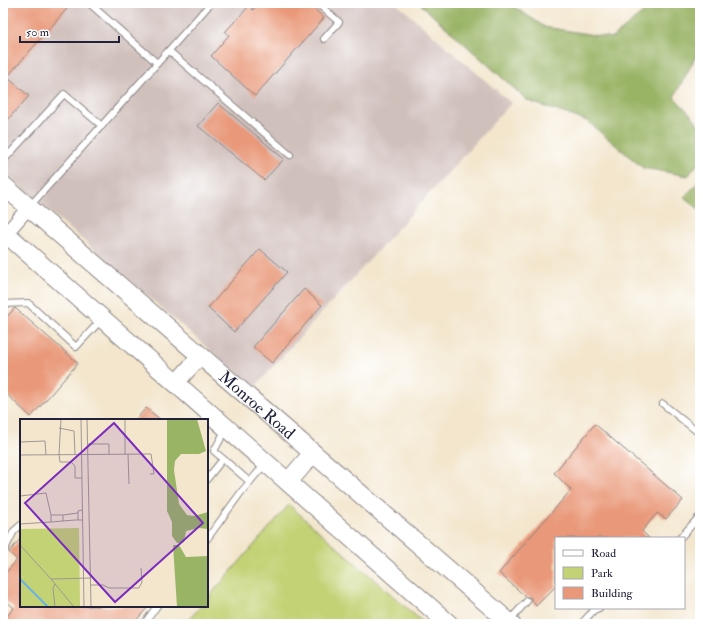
<svg xmlns="http://www.w3.org/2000/svg" width="703" height="627" font-family="'IM FELL Double Pica',serif">
  <style>
    .industrial { fill: #d0c0bc }
    .green { fill: #c3d274; stroke: #727a58 }
    .forest { fill: #9ab466; stroke: #5e6b50 }
    .building { fill: #e99979 }
    .lines { fill: none; stroke-linecap: round; stroke-linejoin: round }
    .service-casing { stroke: #8a8484; stroke-width: 8 }
    .minor-casing { stroke: #8a8484; stroke-width: 15 }
    .tertiary-casing { stroke: #8a8484; stroke-width: 18 }
    .secondary-casing { stroke: #8a8484; stroke-width: 20 }
    .service { stroke: #fff; stroke-width: 6 }
    .minor { stroke: #fff; stroke-width: 13 }
    .tertiary { stroke: #fff; stroke-width: 16 }
    .secondary { stroke: #fff; stroke-width: 18 }
    .labels { text-anchor: middle; stroke-width: 3; stroke-linejoin: round; paint-order: stroke }
    .street-label { font-size: 17px; fill: #22223b; stroke: #fff }
    .inset-river { fill: none; stroke: #69b2e1; stroke-width: 2 }
    .inset-road { fill: none; stroke: #9f9893; stroke-width: 1 }
    .view { fill: #7b2cbf; fill-opacity: 0.15; stroke: #7b2cbf; stroke-width: 2 }
    .inset-edge { fill: none; stroke: #22223b; stroke-width: 2 }
  </style>
  <rect width="100%" height="100%" fill="#fff"/>
  <filter id="ink" filterUnits="userSpaceOnUse"><feTurbulence type="fractalNoise" baseFrequency=".025" numOctaves="2"/><feDisplacementMap in="SourceGraphic" scale="8" xChannelSelector="R" yChannelSelector="G"/><feConvolveMatrix kernelMatrix="1 2 1 2 8 2 1 2 1" color-interpolation-filters="sRGB"/></filter>
  <filter id="wash" filterUnits="userSpaceOnUse"><feTurbulence type="fractalNoise" baseFrequency=".012" numOctaves="4" result="noise"/><feDisplacementMap in="SourceGraphic" scale="16" xChannelSelector="R" yChannelSelector="G"/><feGaussianBlur stdDeviation="0.9" result="paint"/><feColorMatrix in="noise" values="0 0 0 0 0 0 0 0 0 0 0 0 0 0 0 0 0 1.4 0 .05"/><feComposite in="paint" operator="in"/></filter>
  <g filter="url(#wash)">
    <rect width="100%" height="100%" fill="#f3e6cd"/>
    <path class="industrial" d="M 3,3 L 396,3 L 511,103 L 254,388 L 3,171 Z"/>
    <path class="green" d="M 289,505 L 425,624 L 185,624 L 201,606 L 207,606 L 207,599 Z"/>
    <path class="forest" d="M 419,3 L 508,3 L 545,27 L 612,38 L 644,12 L 648,3 L 700,3 L 700,49 L 674,97 L 694,118 L 700,127 L 700,161 L 688,176 L 643,168 L 587,121 L 528,101 Z
      M 700,181 L 700,210 L 684,197 Z"/>
    <g id="blocks">
      <path class="building" d="M 3,3 L 72,3 L 7,77 L 29,96 L 3,125 Z
        M 258,3 L 292,3 L 300,9 L 305,3 L 308,3 L 324,18 L 255,96 L 211,56 L 229,35 L 225,32 L 249,6 L 253,10 Z
        M 218,103 L 284,159 L 264,180 L 198,126 Z
        M 260,249 L 287,272 L 234,332 L 208,308 Z
        M 304,289 L 322,305 L 272,363 L 253,347 Z
        M 15,308 L 78,363 L 31,417 L 3,391 L 3,321 Z
        M 146,408 L 161,420 L 135,420 Z
        M 595,424 L 683,500 L 666,519 L 657,513 L 642,531 L 649,538 L 556,538 L 556,586 L 536,606 L 530,597 L 526,597 L 499,573 L 571,490 L 554,473 Z
        M 21,538 L 21,606 L 149,606 L 133,624 L 3,624 L 3,621 L 14,608 L 3,598 L 3,576 L 17,560 L 9,552 Z"/>
    </g>
  </g>
  <g filter="url(#ink)">
    <use href="#blocks" fill-opacity="0" stroke="#8a8484" stroke-width="1"/>
    <g class="lines">
      <defs>
        <path id="service" d="M 89,3 L 157,63
          M 317,3 L 339,22 L 324,39
          M 169,51 L 290,155
          M 3,161 L 64,94 L 102,126
          M 30,206 L 211,3
          M 3,304 L 28,303 L 76,347 L 101,320
          M 663,404 L 700,434
          M 226,429 L 214,451 L 250,482
          M 207,479 L 223,459
          M 680,538 L 700,516
          M 207,539 L 242,491 L 265,464
          M 3,553 L 14,531 L 21,525
          M 509,621 L 527,601
          M 144,624 L 157,606
          M 581,624 L 594,610 L 599,608"/>
        <path id="minor" d="M 3,237 L 29,207"/>
        <path id="tertiary" d="M 176,383 L 200,356"/>
        <g id="secondary">
          <path id="s1" d="M 3,185 L 511,624"/>
          <path d="M 3,231 L 449,624"/>
          <path d="M 288,482 L 313,453"/>
        </g>
      </defs>
      <use href="#service" class="service-casing"/>
      <use href="#minor" class="minor-casing"/>
      <use href="#tertiary" class="tertiary-casing"/>
      <use href="#secondary" class="secondary-casing"/>
      <use href="#service" class="service"/>
      <use href="#minor" class="minor"/>
      <use href="#tertiary" class="tertiary"/>
      <use href="#secondary" class="secondary"/>
    </g>
  </g>
  <g class="labels">
    <g class="street-label">
      <text dy="6" stroke="none"><textPath href="#s1" startOffset="336">Monroe Road</textPath></text>
    </g>
  </g>
  <g transform="translate(20 419)">
    <rect width="188" height="188" fill="#f3e6cd"/>
    <path d="M 59,109 L 60,188 L 0,188 L 0,110 Z" fill="#c3d274"/>
    <path d="M 147,0 L 177,0 L 186,32 L 179,35 L 161,35 L 155,42 L 154,51 L 159,85 L 167,96 L 174,97 L 188,93 L 188,110 L 179,109 L 166,112 L 164,123 L 161,124 L 157,124 L 152,117 L 152,103 L 147,92 ZM 153,126 L 159,126 L 166,138 L 188,137 L 188,188 L 157,188 Z" fill="#9ab466"/>
    <path class="inset-river" d="M 0,160 L 28,188"/>
    <path class="inset-road" d="M 61,0 L 64,188M 67,0 L 71,188M 105,0 L 105,35M 39,9 L 54,12 L 55,35M 0,23 L 25,22 L 26,36M 68,25 L 89,25 L 89,35M 39,35 L 40,43 L 51,43 L 55,47 L 55,59 L 62,59M 39,35 L 41,0M 108,35 L 109,65M 0,36 L 131,35 L 134,55 L 130,55M 0,77 L 26,74 L 31,96M 43,96 L 58,94M 58,101 L 58,92 L 62,91M 43,102 L 43,96 L 31,96 L 31,103 L 55,101 L 63,101M 0,105 L 31,103M 0,126 L 31,160 L 71,159M 31,160 L 54,188M 35,165 L 33,169 L 35,188M 71,166 L 83,166 L 89,169 L 119,169 L 122,163 L 121,149"/>
    <path class="view" d="M 94,4 L 183,104 L 95,183 L 5,84 Z"/>
    <rect width="188" height="188" class="inset-edge"/>
  </g>
  <rect width="703" height="627" fill="none" stroke="#fff" stroke-width="16"/>
  <rect x="555" y="537" width="130" height="72" fill="#ffffff" stroke="#a7a7b1"/>
  <rect x="563" y="550" width="20" height="6" fill="#ffffff" stroke="#a7a7b1"/>
  <text x="591" y="557" font-size="12" fill="#22223b">Road</text>
  <rect x="563" y="567" width="20" height="12" fill="#c3d274" stroke="#a7a7b1"/>
  <text x="591" y="577" font-size="12" fill="#22223b">Park</text>
  <rect x="563" y="587" width="20" height="12" fill="#e99979" stroke="#a7a7b1"/>
  <text x="591" y="597" font-size="12" fill="#22223b">Building</text>
  <path d="M20 36v6h99v-6" fill="none" stroke="#22223b" stroke-width="2"/>
  <text x="26" y="36" font-size="12" fill="#22223b" stroke="#ffffff" stroke-width="3" paint-order="stroke">50 m</text>
</svg>
